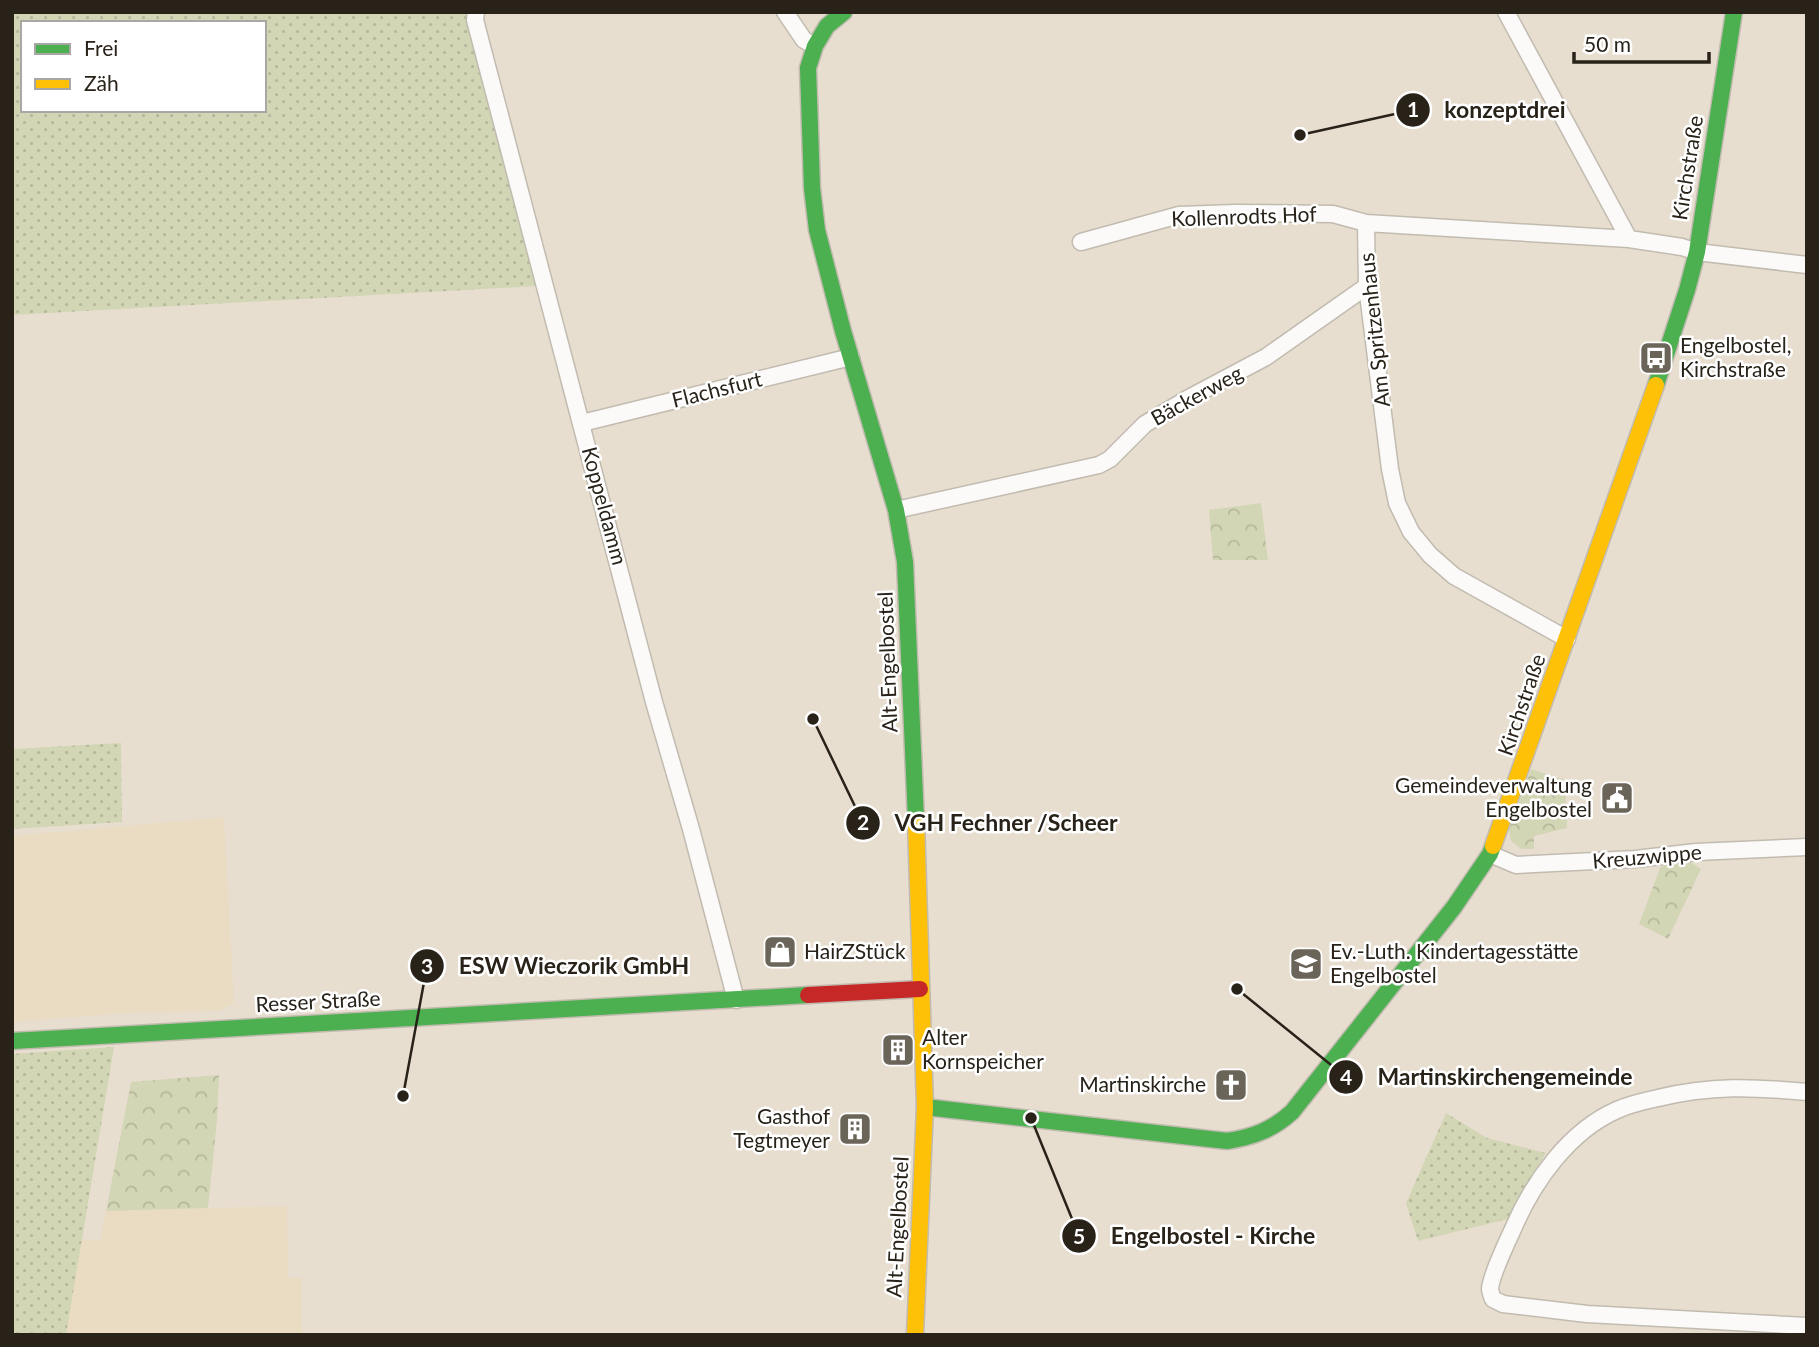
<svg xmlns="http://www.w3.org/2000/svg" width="1819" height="1347" font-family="Lato,sans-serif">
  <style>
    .built { fill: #eadbc3 }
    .grass { fill: url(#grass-dots); fill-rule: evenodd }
    .park { fill: url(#park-crowns) }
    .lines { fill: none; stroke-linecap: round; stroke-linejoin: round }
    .street-casing { stroke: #c2bbb0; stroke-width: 19 }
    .fast-casing { stroke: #c2bbb0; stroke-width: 19 }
    .slow-casing { stroke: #c2bbb0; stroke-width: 19 }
    .jam-casing { stroke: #c2bbb0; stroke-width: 19 }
    .street { stroke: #fbfaf8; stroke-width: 16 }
    .fast { stroke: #4caf50; stroke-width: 16 }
    .slow { stroke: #ffc107; stroke-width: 16 }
    .jam { stroke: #c62828; stroke-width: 16 }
    .labels { text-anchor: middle; stroke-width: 5; stroke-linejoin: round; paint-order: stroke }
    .street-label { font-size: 21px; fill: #282219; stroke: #fff }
    .poi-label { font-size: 21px; fill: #282219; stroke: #fff; text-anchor: start }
    .leader { fill: none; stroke: #282219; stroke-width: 2.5 }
    .callout-dot { fill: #282219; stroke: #fff; stroke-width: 2.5 }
    .mark-label { font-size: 21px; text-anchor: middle; font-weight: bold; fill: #fff }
    .callout-label { font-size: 23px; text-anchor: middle; font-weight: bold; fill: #282219; stroke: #fff; stroke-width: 5; stroke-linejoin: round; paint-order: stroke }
  </style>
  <defs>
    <pattern id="grass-dots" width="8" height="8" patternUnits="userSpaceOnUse" patternTransform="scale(1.75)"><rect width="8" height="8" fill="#d3d6b5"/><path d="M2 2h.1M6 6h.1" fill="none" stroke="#b5b79b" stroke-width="1.8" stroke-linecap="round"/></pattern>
    <pattern id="park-crowns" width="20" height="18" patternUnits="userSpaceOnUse" patternTransform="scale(1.75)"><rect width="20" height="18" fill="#d3d6b5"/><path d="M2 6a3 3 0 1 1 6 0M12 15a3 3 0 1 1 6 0" fill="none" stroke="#b5b79b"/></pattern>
  </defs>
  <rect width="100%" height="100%" fill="#e7ded0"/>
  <path class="built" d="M 224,817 L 234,1003 L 219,1011 L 129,1013 L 12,1022 L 12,836 Z
    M 287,1206 L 288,1278 L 302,1277 L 302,1335 L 66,1335 L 82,1239 L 100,1241 L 106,1211 Z"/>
  <path class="grass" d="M 12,12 L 469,12 L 538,286 L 12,315 ZM 23,23 L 264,23 L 264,110 L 23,110 Z
    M 121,743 L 122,822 L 12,829 L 12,749 Z
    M 114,1047 L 66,1335 L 12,1335 L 12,1054 Z
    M 1446,1113 L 1487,1138 L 1546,1153 L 1520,1194 L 1508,1219 L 1418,1241 L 1406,1203 Z"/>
  <path class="park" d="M 1261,503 L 1268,560 L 1213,560 L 1209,510 Z
    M 1531,769 L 1565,780 L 1567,828 L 1534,836 L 1534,849 L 1521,849 L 1511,841 L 1509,830 Z
    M 1678,858 L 1684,858 L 1701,869 L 1668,939 L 1639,924 L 1660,868 Z
    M 219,1075 L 217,1120 L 208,1208 L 106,1211 L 131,1082 Z"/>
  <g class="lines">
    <defs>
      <path id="street" d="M 476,12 L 475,20 L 654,702 L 691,829 L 736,1000
        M 785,12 L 804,40 L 815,46
        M 1506,12 L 1629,239
        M 1081,242 L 1179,215 L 1236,213 L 1333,214 L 1366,223
        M 582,423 L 851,357
        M 896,510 L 1099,465 L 1110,459 L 1145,424 L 1187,399 L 1266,357 L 1367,286
        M 1567,639 L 1454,576 L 1430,555 L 1411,532 L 1397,503 L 1390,469 L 1367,286 L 1366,223 L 1629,239 L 1682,247 L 1697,252 L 1807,265
        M 1490,854 L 1516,865 L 1635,859 L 1696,852 L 1807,847
        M 1807,1092 C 1753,1087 1711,1085 1658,1098 C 1644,1101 1630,1104 1617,1110 C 1569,1131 1533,1182 1513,1229 C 1507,1242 1491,1275 1490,1289 C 1490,1290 1492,1297 1493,1299 L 1503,1304 L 1587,1314 L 1807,1326"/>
      <path id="fast" d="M 844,12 L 827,26 L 815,46 L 808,68 L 812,188 L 817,230 L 843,331 L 896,510 L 905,562 L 916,821
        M 1656,385 L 1687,290 L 1697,252 L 1734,12
        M 12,1041 L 808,995
        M 925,1107 L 1227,1141 C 1253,1137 1272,1130 1292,1112 L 1454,907 L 1490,854 L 1493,846"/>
      <path id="slow" d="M 1493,846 L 1656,385
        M 915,1335 L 925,1107 L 916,821"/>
      <path id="jam" d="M 808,995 L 920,989"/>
    </defs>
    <use href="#street" class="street-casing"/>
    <use href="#fast" class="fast-casing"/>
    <use href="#slow" class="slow-casing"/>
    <use href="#jam" class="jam-casing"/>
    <use href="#street" class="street"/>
    <use href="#fast" class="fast"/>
    <use href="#slow" class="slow"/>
    <use href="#jam" class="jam"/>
  </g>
  <defs>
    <symbol id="bus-square" viewBox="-11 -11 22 22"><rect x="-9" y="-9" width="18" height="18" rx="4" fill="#6b6459" stroke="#fff"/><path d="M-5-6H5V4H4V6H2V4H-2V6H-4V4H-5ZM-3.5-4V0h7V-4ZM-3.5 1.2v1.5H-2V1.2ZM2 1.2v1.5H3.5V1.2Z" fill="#fff"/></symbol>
    <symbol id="civic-square" viewBox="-11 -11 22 22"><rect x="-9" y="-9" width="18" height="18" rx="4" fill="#6b6459" stroke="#fff"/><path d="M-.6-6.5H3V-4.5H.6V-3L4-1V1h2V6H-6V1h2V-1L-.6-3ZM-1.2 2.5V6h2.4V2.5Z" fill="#fff"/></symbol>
    <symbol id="shop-square" viewBox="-11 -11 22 22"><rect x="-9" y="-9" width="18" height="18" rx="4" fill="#6b6459" stroke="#fff"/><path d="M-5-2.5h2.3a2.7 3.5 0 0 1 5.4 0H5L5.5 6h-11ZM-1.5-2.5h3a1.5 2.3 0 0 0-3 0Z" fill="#fff"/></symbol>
    <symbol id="school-square" viewBox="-11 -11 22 22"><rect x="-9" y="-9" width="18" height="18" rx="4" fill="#6b6459" stroke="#fff"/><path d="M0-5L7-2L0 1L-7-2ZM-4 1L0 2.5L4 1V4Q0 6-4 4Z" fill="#fff"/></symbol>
    <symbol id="building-square" viewBox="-11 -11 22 22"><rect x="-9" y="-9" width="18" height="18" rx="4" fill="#6b6459" stroke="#fff"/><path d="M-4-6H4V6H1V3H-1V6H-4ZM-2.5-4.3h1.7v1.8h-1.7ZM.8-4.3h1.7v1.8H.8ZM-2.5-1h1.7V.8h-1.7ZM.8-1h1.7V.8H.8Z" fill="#fff"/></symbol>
    <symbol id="church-square" viewBox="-11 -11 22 22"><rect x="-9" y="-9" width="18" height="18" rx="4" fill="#6b6459" stroke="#fff"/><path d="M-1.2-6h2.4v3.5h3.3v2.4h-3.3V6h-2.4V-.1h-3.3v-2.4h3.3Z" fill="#fff"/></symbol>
  </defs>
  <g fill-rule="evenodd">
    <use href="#bus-square" x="1637" y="339" width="38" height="38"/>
    <use href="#civic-square" x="1598" y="779" width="38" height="38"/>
    <use href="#shop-square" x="761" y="933" width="38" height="38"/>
    <use href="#school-square" x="1287" y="945" width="38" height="38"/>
    <use href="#building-square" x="879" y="1031" width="38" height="38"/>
    <use href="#church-square" x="1212" y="1066" width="38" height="38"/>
    <use href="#building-square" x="836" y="1110" width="38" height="38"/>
  </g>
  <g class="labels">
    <g class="street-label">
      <text transform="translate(1688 168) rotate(-81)" y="7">Kirchstraße</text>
      <text transform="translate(1244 217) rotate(-2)" y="7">Kollenrodts Hof</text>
      <text transform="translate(1375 330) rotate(-96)" y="7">Am Spritzenhaus</text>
      <text transform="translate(717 390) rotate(-14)" y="7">Flachsfurt</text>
      <text transform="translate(1197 396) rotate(-29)" y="7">Bäckerweg</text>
      <text transform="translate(604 506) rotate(75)" y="7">Koppeldamm</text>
      <text transform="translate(888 662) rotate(-92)" y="7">Alt-Engelbostel</text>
      <text transform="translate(1522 705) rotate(-71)" y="7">Kirchstraße</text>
      <text transform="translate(1647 857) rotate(-5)" y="7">Kreuzwippe</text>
      <text transform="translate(318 1002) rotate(-3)" y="7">Resser Straße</text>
      <text transform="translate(898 1227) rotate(-87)" y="7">Alt-Engelbostel</text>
    </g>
    <g class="poi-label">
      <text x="1680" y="353">Engelbostel,<tspan x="1680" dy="24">Kirchstraße</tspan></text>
      <text x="1592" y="793" text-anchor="end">Gemeindeverwaltung<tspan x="1592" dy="24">Engelbostel</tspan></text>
      <text x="804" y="959">HairZStück</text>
      <text x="1330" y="959">Ev.-Luth. Kindertagesstätte<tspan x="1330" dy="24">Engelbostel</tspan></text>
      <text x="922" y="1045">Alter<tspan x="922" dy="24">Kornspeicher</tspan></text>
      <text x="1206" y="1092" text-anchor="end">Martinskirche</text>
      <text x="830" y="1124" text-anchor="end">Gasthof<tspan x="830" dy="24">Tegtmeyer</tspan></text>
    </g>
  </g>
  <path class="leader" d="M1300 135L1413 110M813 719L863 823M403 1096L427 966M1237 989L1346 1077M1031 1118L1079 1236"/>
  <g class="callout-dot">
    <circle cx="1300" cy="135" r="7"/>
    <circle cx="813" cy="719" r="7"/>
    <circle cx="403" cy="1096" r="7"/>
    <circle cx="1237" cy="989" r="7"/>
    <circle cx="1031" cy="1118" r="7"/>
    <circle cx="1413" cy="110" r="18"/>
    <circle cx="863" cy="823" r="18"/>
    <circle cx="427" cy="966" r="18"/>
    <circle cx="1346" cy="1077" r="18"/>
    <circle cx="1079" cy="1236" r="18"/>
  </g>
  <g class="mark-label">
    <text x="1413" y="117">1</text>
    <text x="863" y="830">2</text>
    <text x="427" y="974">3</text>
    <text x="1346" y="1085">4</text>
    <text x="1079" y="1244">5</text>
  </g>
  <g class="callout-label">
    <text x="1505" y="118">konzeptdrei</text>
    <text x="1006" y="831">VGH Fechner /Scheer</text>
    <text x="574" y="974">ESW Wieczorik GmbH</text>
    <text x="1505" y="1085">Martinskirchengemeinde</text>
    <text x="1213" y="1244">Engelbostel - Kirche</text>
  </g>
  <rect width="1819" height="1347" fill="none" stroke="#282219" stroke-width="28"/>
  <rect x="21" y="21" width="245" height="91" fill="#ffffff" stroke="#a9a7a3" stroke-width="2"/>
  <rect x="35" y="44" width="35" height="10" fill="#4caf50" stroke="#a9a7a3" stroke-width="2"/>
  <text x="84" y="56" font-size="21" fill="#282219">Frei</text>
  <rect x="35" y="79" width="35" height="10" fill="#ffc107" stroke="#a9a7a3" stroke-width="2"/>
  <text x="84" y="91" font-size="21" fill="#282219">Zäh</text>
  <path d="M1574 52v10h135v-10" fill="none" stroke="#282219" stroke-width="3.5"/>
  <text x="1584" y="52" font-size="21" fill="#282219" stroke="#ffffff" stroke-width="5" paint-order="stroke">50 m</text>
</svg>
